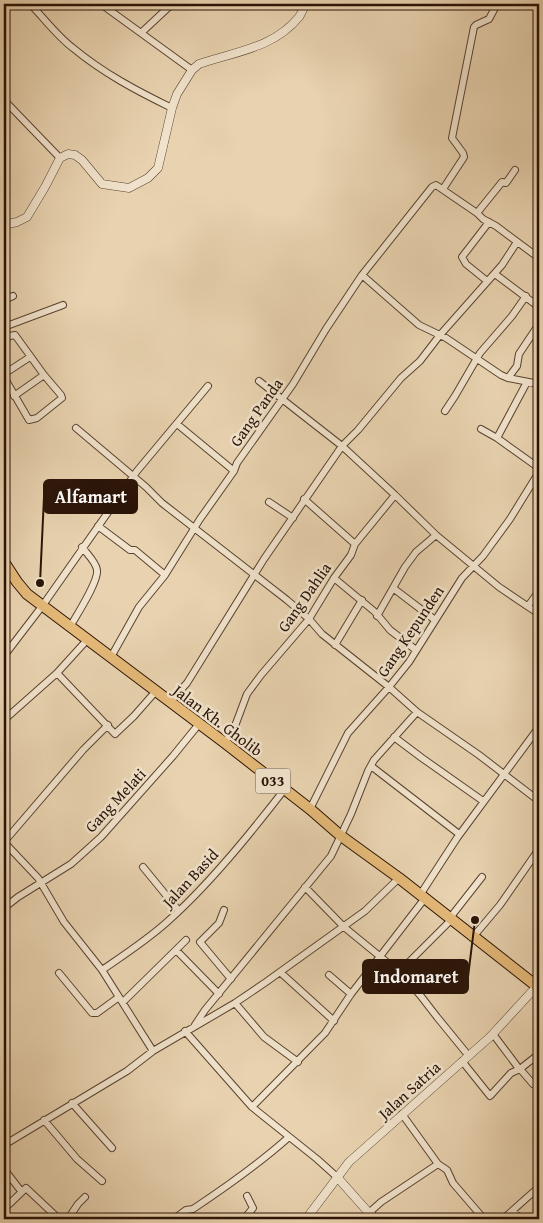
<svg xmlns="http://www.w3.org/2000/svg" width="543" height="1223" font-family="'Gentium Book Plus',serif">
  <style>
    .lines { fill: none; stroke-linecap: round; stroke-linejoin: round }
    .minor-casing { stroke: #594331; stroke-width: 8 }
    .tertiary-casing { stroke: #594331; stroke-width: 9 }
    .primary-casing { stroke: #291307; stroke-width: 12 }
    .minor { stroke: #f0e2cb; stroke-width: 6 }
    .tertiary { stroke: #f0e2cb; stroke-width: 8 }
    .primary { stroke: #e4b978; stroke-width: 10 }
    .labels { text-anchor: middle; stroke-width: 5; stroke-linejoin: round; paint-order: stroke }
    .shield { fill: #f0e2cb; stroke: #655142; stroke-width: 1 }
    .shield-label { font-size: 15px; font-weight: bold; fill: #291307 }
    .street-label { font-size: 16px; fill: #291307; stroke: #f0e2cb }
    .leader { fill: none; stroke: #291307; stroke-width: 2 }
    .callout-dot { fill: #291307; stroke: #f0e2cb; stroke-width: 2 }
    .callout { fill: #291307; stroke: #291307; stroke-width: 2 }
    .callout-label { font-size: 18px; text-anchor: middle; font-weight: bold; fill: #fff }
  </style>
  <rect width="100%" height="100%" fill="#e8d2af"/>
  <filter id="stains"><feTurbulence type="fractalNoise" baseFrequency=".004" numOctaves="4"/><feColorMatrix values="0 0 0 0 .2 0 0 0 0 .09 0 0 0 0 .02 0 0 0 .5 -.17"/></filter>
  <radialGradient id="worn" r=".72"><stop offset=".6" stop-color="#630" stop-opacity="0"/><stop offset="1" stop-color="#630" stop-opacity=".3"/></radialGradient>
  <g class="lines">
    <defs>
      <path id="minor" d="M 30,4 C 44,18 57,36 73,48 C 103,73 137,91 172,108
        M 101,4 L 192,70
        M 4,7 L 8,4
        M 141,33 L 172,4
        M 4,100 L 60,158
        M 443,189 L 464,157 L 463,153 L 452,138 L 474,27 L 476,25 L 489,19 L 497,4
        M 477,213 L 502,182 L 506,183 L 515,170
        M 495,274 L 539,307
        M 362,275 L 419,325 L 446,338 L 501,375 L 508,378 L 539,384
        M 487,281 L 466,264 L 462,257 L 489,222
        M 4,300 L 13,296
        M 4,327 L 63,305
        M 4,340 L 10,336 L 15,335 L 44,375 L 61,395 L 62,398 L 37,418 L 29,420 L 4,377
        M 4,374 L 30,357
        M 508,378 L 517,366 L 519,354 L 539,324
        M 259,381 L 342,446 L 395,495 L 436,535 L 499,587 L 539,614
        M 14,396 L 44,375
        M 445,411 L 455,396 L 480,353 L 512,316 L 526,296
        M 177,424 L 234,471
        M 76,428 L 146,487 L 162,503 L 287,600 L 309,619 L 322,634 L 389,687 L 417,712 L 479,755 L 539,801
        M 481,429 L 497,438 L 539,468
        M 497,438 L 527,382
        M 532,484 L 539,487
        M 304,499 L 355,544
        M 269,502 L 293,518
        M 98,526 L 130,550 L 135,550 L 165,575
        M 334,578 L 375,612 L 390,630 L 416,650
        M 393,588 L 435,620
        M 528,606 L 539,591
        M 377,616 L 405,567 L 416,552 L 436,535
        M 70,627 C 76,616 99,581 97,570 C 96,562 87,554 82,547
        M 335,645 L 362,600
        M 4,656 L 43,605 L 137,471 L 208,386
        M 111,657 L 139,607 L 165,575 L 200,519 L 234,471 L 237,463 L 293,384 L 326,329 L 362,275 L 432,187 L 436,185 L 477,213 L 483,219 L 496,226 L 539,258
        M 57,673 L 115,734 L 134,716 L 156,691
        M 170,702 L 187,683 L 264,559 L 342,446 L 358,430 L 401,378 L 420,361 L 440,335 L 502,265 L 517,242
        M 4,720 L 57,673 L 87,640
        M 394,737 L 422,758 L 483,801
        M 225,743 L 235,726 L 247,694 L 261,675 L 309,619 L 334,578 L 351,555 L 355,544 L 395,495
        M 371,766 L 459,834
        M 310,809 L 348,733 L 389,687 L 409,662 L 462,578 L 483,556 L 510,519 L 539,472
        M 4,842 L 38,878 L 64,922 L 102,970 L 153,1051
        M 4,842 L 83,750 L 108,725
        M 143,867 L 179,911
        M 305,887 L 344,927 L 399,972 L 420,995 L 437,1017 L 468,1055
        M 420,895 L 457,838 L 539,727
        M 4,908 L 18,897 L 71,864 L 101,837 L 173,756 L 199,724
        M 224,910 L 219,923 L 200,942 L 231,979
        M 473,937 L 500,905 L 539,849
        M 176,950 L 219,994
        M 102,970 C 124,955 147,940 167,922 C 209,885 250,834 284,790
        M 280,972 L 334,1021
        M 399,972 L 451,920 L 453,914 L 482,877
        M 59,973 L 92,1013 L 97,1013 L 119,997
        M 329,975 L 351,994
        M 123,1002 L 186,940
        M 235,1003 L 264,1037 L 298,1062
        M 195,1025 L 205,1010 L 331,856 L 351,814 L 368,771 L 374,760 L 417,712
        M 185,1031 L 252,1107 L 317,1159 L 337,1177
        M 493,1034 L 517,1066
        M 462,1061 L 490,1096 L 511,1073 L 520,1069 L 539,1054
        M 520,1069 L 533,1084
        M 72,1103 L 112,1148
        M 252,1107 L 325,1033 L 351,994 L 422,902
        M 44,1120 L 77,1159 L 102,1181
        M 4,1145 L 127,1071 L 153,1051 L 235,1003 L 266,982 L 365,911 L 399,878
        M 438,1164 L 447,1170 L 453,1183 L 484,1219
        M 4,1169 L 21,1191
        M 4,1209 L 26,1188 L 59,1219
        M 512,1211 L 521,1219
        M 68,1219 L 78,1204 L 85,1197
        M 174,1219 L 186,1210 L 193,1209 C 226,1187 259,1164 289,1137
        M 244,1219 L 253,1208 L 247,1196
        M 362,1219 L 381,1202 L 438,1164 L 402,1114
        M 503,1219 L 539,1187"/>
      <path id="tertiary" d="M 4,225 L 17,222 L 27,217 L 45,187 L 60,158 L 68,154 L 75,155 L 82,160 L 102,184 L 129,188 L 148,178 L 158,168 L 172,108 L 177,94 L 192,70 L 199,64 C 234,52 274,48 299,17 C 302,13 303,8 306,4
        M 337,1177 L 369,1213 L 377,1219
        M 306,1219 L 349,1162 L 490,1037 L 537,986"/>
      <path id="primary" d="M 4,562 L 17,582 L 27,594 L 225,743 L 310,809 L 341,836 L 399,878 L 539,988"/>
    </defs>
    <use href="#minor" class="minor-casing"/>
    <use href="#tertiary" class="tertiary-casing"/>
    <use href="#primary" class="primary-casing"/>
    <use href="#minor" class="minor"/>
    <use href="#tertiary" class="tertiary"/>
    <use href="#primary" class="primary"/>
  </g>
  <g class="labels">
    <rect class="shield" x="255.5" y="768.5" width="35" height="25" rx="4"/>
    <g class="shield-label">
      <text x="273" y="786">033</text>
    </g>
    <g class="street-label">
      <text transform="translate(256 412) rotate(-55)" y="6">Gang Panda</text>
      <text transform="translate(304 597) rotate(-55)" y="6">Gang Dahlia</text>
      <text transform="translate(410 631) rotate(-56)" y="6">Gang Kepunden</text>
      <text transform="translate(218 720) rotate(37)" y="6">Jalan Kh. Gholib</text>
      <text transform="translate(115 800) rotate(-47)" y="6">Gang Melati</text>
      <text transform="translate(190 878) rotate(-47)" y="6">Jalan Basid</text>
      <text transform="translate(409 1090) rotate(-42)" y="6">Jalan Satria</text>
    </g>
  </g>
  <path class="leader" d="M40 583L44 497M475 920L468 977"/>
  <g class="callout-dot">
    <circle cx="40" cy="583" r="5"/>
    <circle cx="475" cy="920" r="5"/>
  </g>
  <g class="callout">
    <rect x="44" y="480" width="93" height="33" rx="5"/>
    <rect x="363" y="960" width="105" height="33" rx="5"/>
  </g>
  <g class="callout-label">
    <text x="91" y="503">Alfamart</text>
    <text x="416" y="983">Indomaret</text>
  </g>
  <rect width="543" height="1223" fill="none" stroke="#e8d2af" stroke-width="20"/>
  <rect x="5" y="5" width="533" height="1213" fill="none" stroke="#291307" stroke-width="2.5"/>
  <rect x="10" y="10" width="523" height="1203" fill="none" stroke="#291307"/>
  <rect width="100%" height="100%" filter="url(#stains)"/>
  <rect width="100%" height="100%" fill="url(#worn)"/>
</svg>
